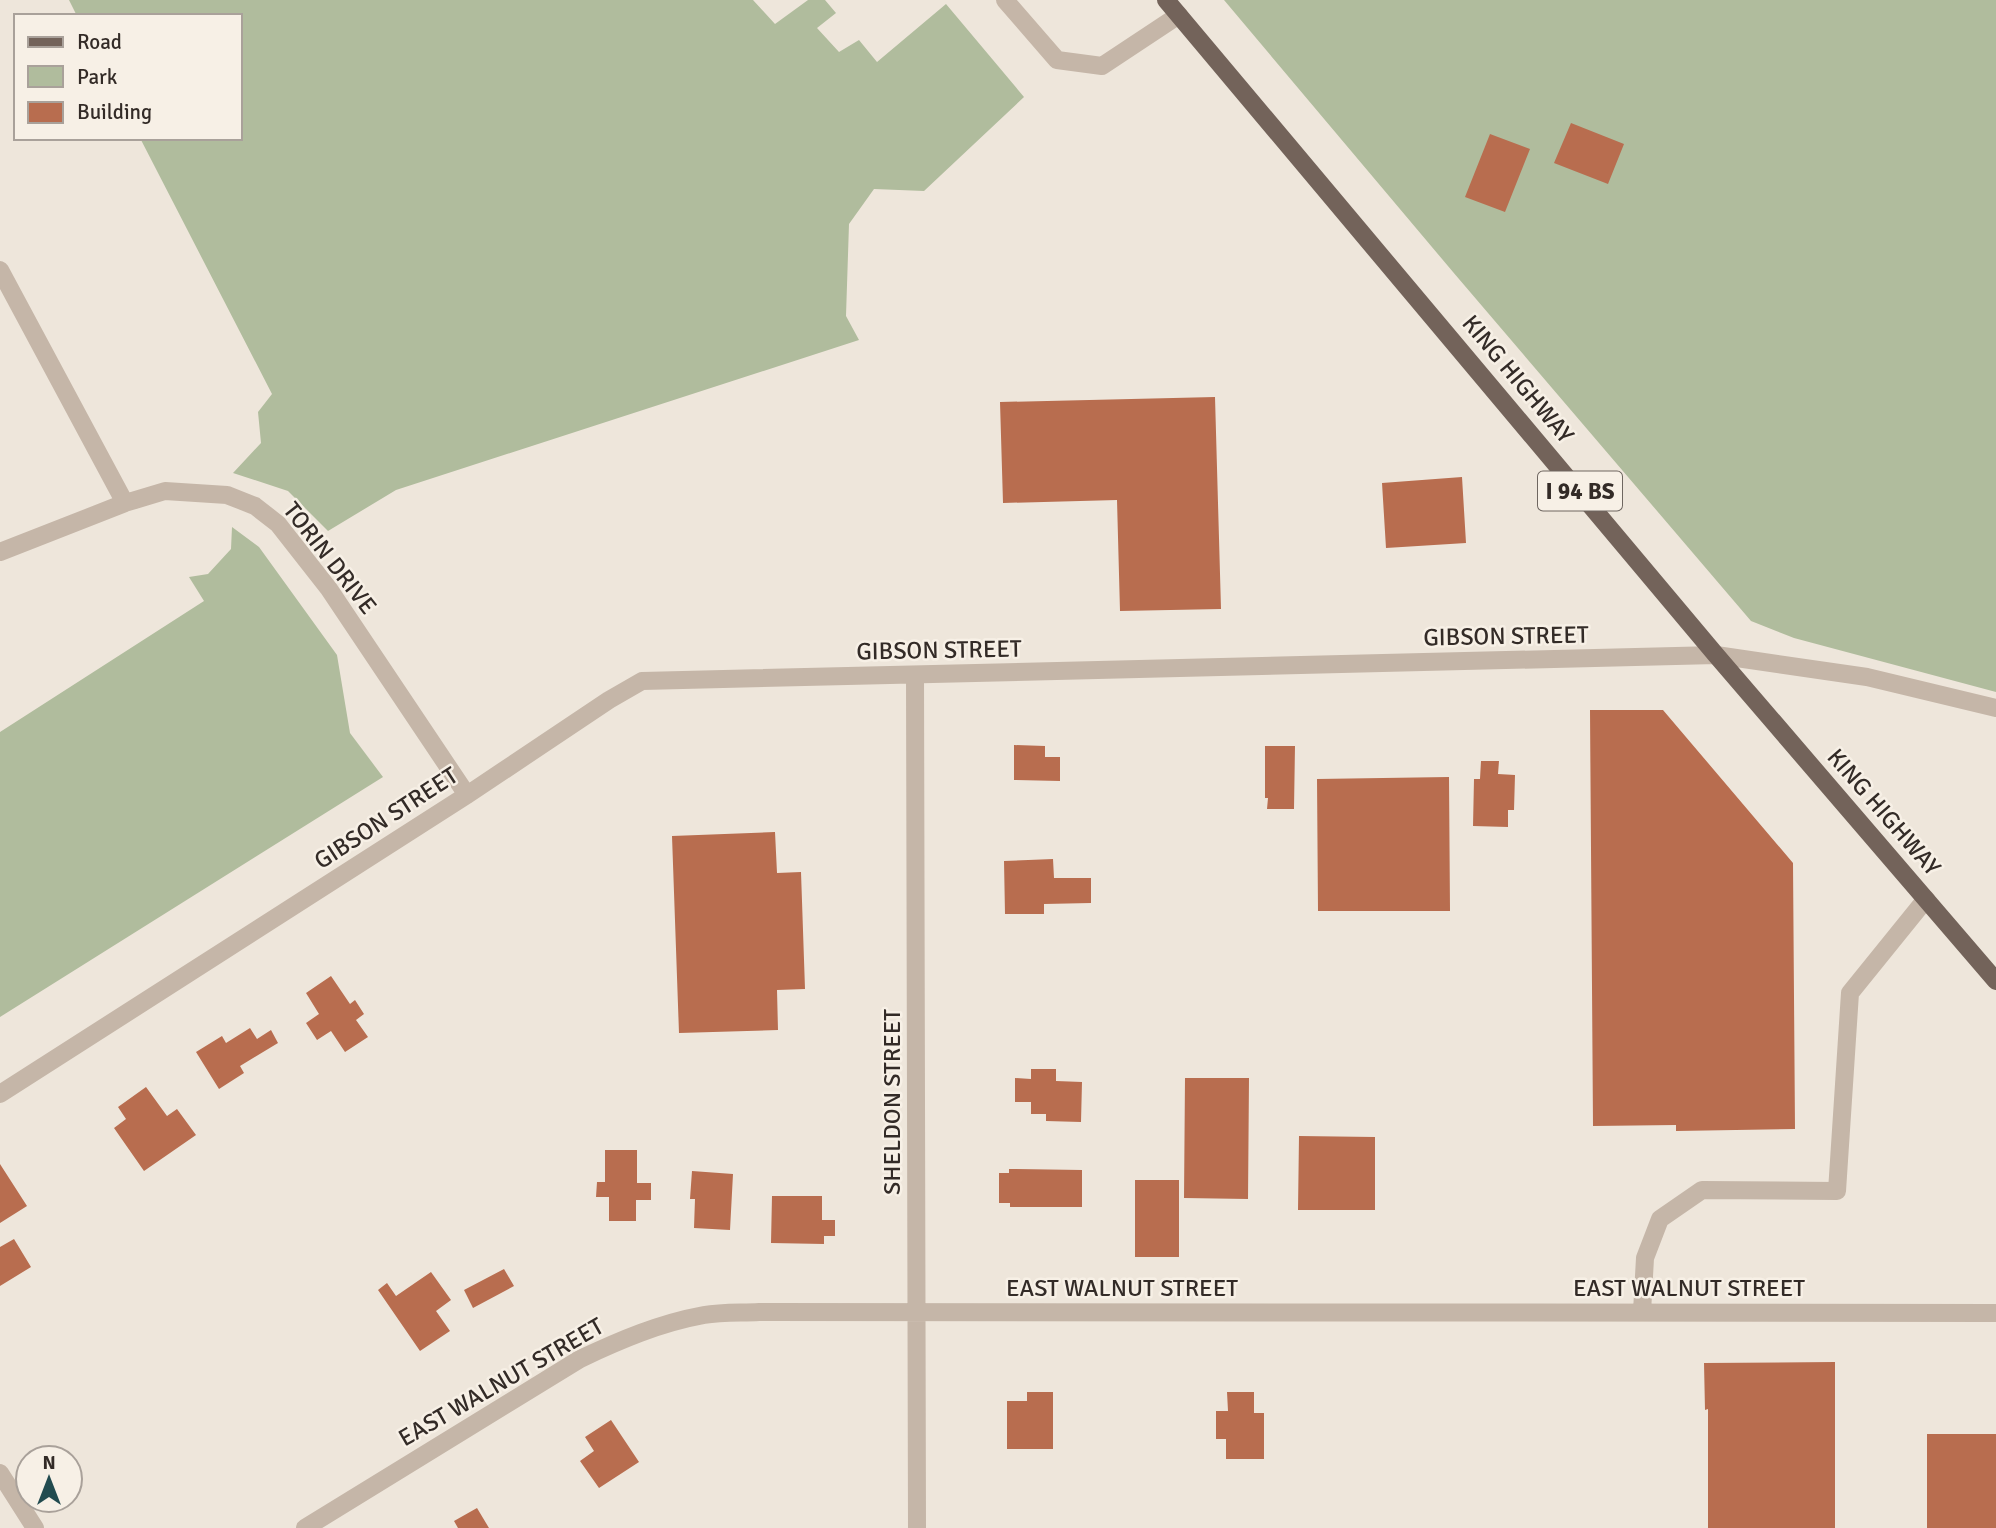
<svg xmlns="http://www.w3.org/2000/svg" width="1996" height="1528" font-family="Signika,sans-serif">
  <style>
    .green { fill: #b0bc9d }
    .building { fill: #b86d4f }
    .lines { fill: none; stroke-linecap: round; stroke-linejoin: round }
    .minor { stroke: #c5b6a8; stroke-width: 18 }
    .major { stroke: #73635a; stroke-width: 18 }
    .labels { text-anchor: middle; stroke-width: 5; stroke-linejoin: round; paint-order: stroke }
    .shield { fill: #f7f0e6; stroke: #6e6660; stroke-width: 2 }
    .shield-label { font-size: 23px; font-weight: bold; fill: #332b27 }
    .street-label { font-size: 24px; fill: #332b27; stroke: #f7f0e6 }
  </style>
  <rect width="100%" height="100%" fill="#eee6db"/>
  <path class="green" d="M 69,0 L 753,0 L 775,24 L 808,0 L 825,0 L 836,13 L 817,28 L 839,52 L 859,40 L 877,62 L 946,4 L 1024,97 L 924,191 L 874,189 L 849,224 L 846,316 L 859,340 L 396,490 L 328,531 L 288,491 L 233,473 L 261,443 L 258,412 L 272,394 L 140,138 L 240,138 L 240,16 L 77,16 Z
    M 1224,0 L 1996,0 L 1996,692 L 1794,638 L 1751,621 L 1453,272 Z
    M 232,527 L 259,547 L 337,655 L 350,733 L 383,777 L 0,1017 L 0,732 L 204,601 L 189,577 L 208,574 L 231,549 Z"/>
  <path class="building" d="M 1571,123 L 1624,144 L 1608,184 L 1554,163 Z
    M 1490,134 L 1530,149 L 1505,212 L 1465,197 Z
    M 1215,397 L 1221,609 L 1120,611 L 1117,500 L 1003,503 L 1000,402 Z
    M 1462,477 L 1466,543 L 1386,548 L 1382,483 Z
    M 1590,710 L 1663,710 L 1793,863 L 1795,1129 L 1676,1131 L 1676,1125 L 1593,1126 Z
    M 1014,745 L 1045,746 L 1045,757 L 1060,757 L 1060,781 L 1014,780 Z
    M 1265,746 L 1295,746 L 1294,809 L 1267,809 L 1268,798 L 1265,798 Z
    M 1481,761 L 1499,761 L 1498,774 L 1515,775 L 1514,810 L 1508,810 L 1508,827 L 1473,826 L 1474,779 L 1480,779 Z
    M 1449,777 L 1450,911 L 1318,911 L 1317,779 Z
    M 775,832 L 777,873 L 801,872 L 805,989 L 777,990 L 778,1030 L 679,1033 L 672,836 Z
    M 1053,859 L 1054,878 L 1091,878 L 1091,903 L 1044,904 L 1044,914 L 1005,914 L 1004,861 Z
    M 331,976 L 350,1004 L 355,1000 L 364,1014 L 356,1020 L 368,1037 L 345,1052 L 331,1031 L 317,1040 L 306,1023 L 319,1014 L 306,993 Z
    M 250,1028 L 257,1039 L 271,1030 L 278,1043 L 240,1066 L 244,1073 L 219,1089 L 196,1052 L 222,1036 L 226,1043 Z
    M 1031,1069 L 1056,1069 L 1056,1081 L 1082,1082 L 1081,1122 L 1046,1121 L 1046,1114 L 1031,1114 L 1031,1102 L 1015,1102 L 1015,1078 L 1031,1079 Z
    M 1185,1078 L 1249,1078 L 1248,1199 L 1184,1198 Z
    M 146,1087 L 167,1116 L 177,1109 L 196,1135 L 144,1171 L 114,1128 L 126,1119 L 118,1107 Z
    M 1299,1136 L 1375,1137 L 1375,1210 L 1298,1210 Z
    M 605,1150 L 637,1150 L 637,1183 L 651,1183 L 651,1200 L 636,1200 L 636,1221 L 609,1221 L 609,1197 L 596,1197 L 597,1182 L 605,1182 Z
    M 0,1164 L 27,1206 L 0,1223 Z
    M 1009,1169 L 1082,1170 L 1082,1207 L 1010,1207 L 1010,1203 L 999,1203 L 999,1173 L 1009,1173 Z
    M 692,1171 L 733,1174 L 730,1230 L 694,1228 L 695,1199 L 690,1199 Z
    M 1135,1180 L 1179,1180 L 1179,1257 L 1135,1257 Z
    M 772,1196 L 822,1196 L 822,1220 L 835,1220 L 835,1236 L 824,1236 L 824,1244 L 771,1243 Z
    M 14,1239 L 31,1267 L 0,1286 L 0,1247 Z
    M 504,1269 L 514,1286 L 473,1308 L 464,1290 Z
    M 431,1272 L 451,1300 L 436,1311 L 450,1331 L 420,1351 L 378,1290 L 387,1283 L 396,1296 Z
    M 1835,1362 L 1835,1528 L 1708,1528 L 1708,1409 L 1705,1410 L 1704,1363 Z
    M 1027,1392 L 1053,1392 L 1053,1449 L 1007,1449 L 1007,1401 L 1027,1401 Z
    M 1227,1392 L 1254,1392 L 1254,1413 L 1264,1413 L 1264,1459 L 1226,1459 L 1226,1439 L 1216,1439 L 1216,1411 L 1228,1411 Z
    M 611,1420 L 639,1462 L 599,1488 L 580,1461 L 594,1451 L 585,1437 Z
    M 1927,1434 L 1996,1434 L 1996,1528 L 1927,1528 Z
    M 477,1508 L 489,1528 L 458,1528 L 454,1521 Z"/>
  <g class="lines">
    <path class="minor" d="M 1005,0 L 1057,60 L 1102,66 L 1179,15
      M 0,270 L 125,503
      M 0,552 L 125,503 L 165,491 L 227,495 L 255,506 L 278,524 L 329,589 L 467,795
      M 915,675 L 917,1528
      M 0,1094 L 467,795 L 609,700 L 642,681 L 1716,655 L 1867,677 L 1996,708
      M 1642,1312 L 1645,1258 L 1660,1219 L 1702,1190 L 1837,1191 L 1850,993 L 1926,899
      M 0,1473 L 35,1528
      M 305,1528 L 580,1359 C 620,1340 660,1323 704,1315 C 722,1312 741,1313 759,1312 L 1996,1313"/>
    <path class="major" d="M 1166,0 L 1716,655 L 1996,981"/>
  </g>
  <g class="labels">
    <rect class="shield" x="1538" y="471.5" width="84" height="39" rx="5"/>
    <g class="shield-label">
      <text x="1580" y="499">I 94 BS</text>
    </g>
    <g class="street-label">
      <text transform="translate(1518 379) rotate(50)" y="8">KING HIGHWAY</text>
      <text transform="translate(330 558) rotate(52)" y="8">TORIN DRIVE</text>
      <text transform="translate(1506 636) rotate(-1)" y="8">GIBSON STREET</text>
      <text transform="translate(939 650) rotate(-1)" y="8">GIBSON STREET</text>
      <text transform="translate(1884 812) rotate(49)" y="8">KING HIGHWAY</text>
      <text transform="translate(386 818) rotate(-33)" y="8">GIBSON STREET</text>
      <text transform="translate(892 1102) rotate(-90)" y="8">SHELDON STREET</text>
      <text x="1122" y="1296">EAST WALNUT STREET</text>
      <text x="1689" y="1296">EAST WALNUT STREET</text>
      <text transform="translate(501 1382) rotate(-30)" y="8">EAST WALNUT STREET</text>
    </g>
  </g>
  <rect x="14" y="14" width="228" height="126" fill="#f7f0e6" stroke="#a9a19a" stroke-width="2"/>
  <rect x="28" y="37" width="35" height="10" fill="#73635a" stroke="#a9a19a" stroke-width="2"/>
  <text x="77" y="49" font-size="21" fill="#332b27">Road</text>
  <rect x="28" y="66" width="35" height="21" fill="#b0bc9d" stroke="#a9a19a" stroke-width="2"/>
  <text x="77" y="84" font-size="21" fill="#332b27">Park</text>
  <rect x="28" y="102" width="35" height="21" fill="#b86d4f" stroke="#a9a19a" stroke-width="2"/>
  <text x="77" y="119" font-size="21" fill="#332b27">Building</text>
  <g transform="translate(49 1479)"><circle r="33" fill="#f7f0e6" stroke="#a9a19a" stroke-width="2"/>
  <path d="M0-5L12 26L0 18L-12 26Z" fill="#224b4f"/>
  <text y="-10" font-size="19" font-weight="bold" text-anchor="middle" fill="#332b27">N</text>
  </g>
</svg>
